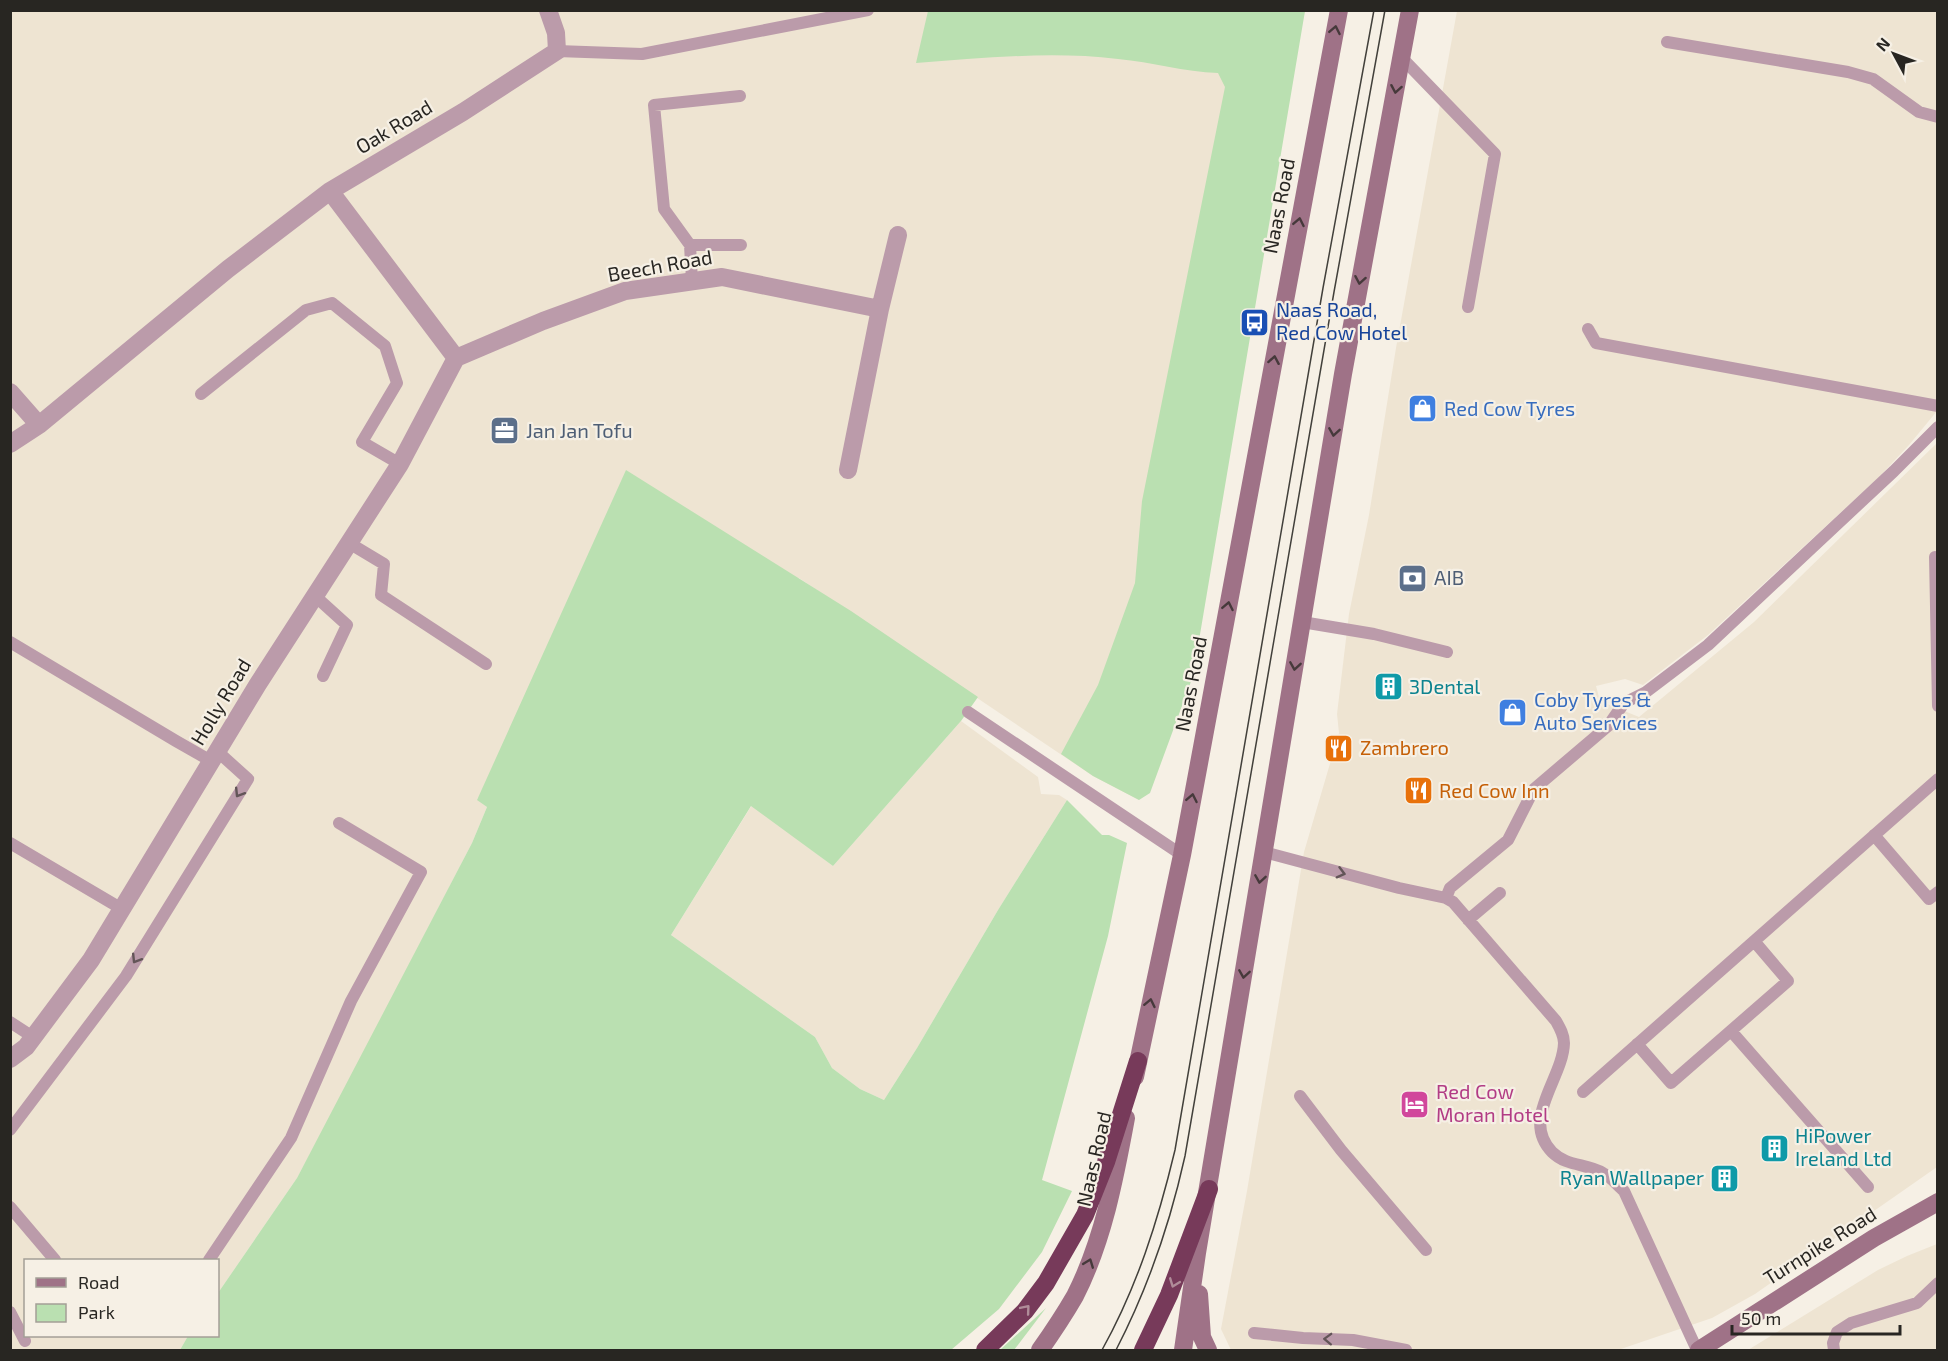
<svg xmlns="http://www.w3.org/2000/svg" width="1948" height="1361" font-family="'Exo 2',sans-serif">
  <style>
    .built { fill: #eee4d2 }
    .green { fill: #bae0b1 }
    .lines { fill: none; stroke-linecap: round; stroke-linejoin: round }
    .lane { stroke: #bb9baa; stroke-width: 12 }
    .street { stroke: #bb9baa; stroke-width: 18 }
    .secondary { stroke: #9f7287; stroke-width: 18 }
    .highway { stroke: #773a5a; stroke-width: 18 }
    .tram { stroke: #42403b; stroke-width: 1.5 }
    .oneway { stroke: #46393b }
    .oneway2 { stroke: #635558 }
    .oneway3 { stroke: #b08c99 }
    .labels { text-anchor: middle; stroke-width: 4.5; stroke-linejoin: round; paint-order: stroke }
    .street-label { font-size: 20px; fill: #282622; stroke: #f6f0e5 }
    .transit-label { font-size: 20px; fill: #164399; stroke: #f6f0e5; text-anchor: start }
    .shop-label { font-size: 20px; fill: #366cbe; stroke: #f6f0e5; text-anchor: start }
    .service-label { font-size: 20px; fill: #4e5e75; stroke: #f6f0e5; text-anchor: start }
    .culture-label { font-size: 20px; fill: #0d838f; stroke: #f6f0e5; text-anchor: start }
    .food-label { font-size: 20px; fill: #c56008; stroke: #f6f0e5; text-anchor: start }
    .hotel-label { font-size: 20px; fill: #b23c85; stroke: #f6f0e5; text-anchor: start }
  </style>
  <rect width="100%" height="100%" fill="#f6f0e5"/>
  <path class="built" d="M 10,11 L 1305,11 L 1139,800 L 1093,776 L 799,578 L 477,799 L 487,807 L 472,843 L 346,1087 L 297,1178 L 218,1293 L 218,1260 L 26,1260 L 26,1336 L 188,1336 L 180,1350 L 11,1350 Z
    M 1457,11 L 1937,11 L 1937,411 L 1909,445 L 1878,478 L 1708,635 L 1643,685 L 1625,679 L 1596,686 L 1600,701 L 1639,717 L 1754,622 L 1937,443 L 1937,1167 L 1755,1294 L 1712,1318 L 1618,1350 L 1231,1350 L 1221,1329 L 1247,1191 L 1304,852 L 1339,733 L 1337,714 L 1349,614 L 1369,515 L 1396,348 Z
    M 961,721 L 1038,777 L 1041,794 L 1059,795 L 1067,800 L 998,910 L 917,1048 L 884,1100 L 860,1089 L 832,1068 L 815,1037 L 671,935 L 752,805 L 833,866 Z
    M 1937,1244 L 1937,1350 L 1748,1350 L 1878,1270 L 1907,1256 Z"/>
  <path class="green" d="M 928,11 L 1305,11 L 1193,676 L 1150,793 L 1139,800 L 1093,776 L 1061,754 L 1098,685 L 1135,583 L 1142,501 L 1225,87 L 1218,73 C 1184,72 1152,62 1118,59 C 1051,51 983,58 916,63 Z
    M 626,470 L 851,611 L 978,697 L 961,721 L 833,866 L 751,806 L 671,935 L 815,1037 L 832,1068 L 860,1089 L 884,1100 L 917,1048 L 998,910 L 1067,800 L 1102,835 L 1109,835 L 1127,843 L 1108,936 L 1042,1180 L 1072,1191 L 1042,1252 L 999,1309 L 951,1350 L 180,1350 L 188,1336 L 218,1336 L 218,1293 L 297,1178 L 472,843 L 487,807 L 477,800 Z
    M 1046,1308 L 1014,1350 L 1000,1350 Z"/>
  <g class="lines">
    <path class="lane" d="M 1667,42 L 1848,72 L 1873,79 L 1919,112 L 1938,117
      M 557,51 L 642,54 L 868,10
      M 1401,57 L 1495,154 L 1468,307
      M 690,245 L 664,209 L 654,105 L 740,96
      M 692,281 L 690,245 L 741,245
      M 1588,329 L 1596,343 L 1938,406
      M 201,394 L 306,310 L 332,303 L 385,346 L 397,383 L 362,442 L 400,464
      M 349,543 L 384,564 L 381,595 L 486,664
      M 1935,557 L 1938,706
      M 315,596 L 347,625 L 323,676
      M 1302,622 L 1374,634 L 1447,652
      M 10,642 L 176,741 L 211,761
      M 968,712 L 1182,855
      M 1874,835 L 1929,899 L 1938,892
      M 10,843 L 122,909
      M 1264,852 L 1399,888 L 1446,898 L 1453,902 L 1556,1021 C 1560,1028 1564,1035 1564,1043 C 1563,1079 1520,1119 1552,1152 C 1567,1167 1587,1163 1603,1173 C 1611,1177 1618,1186 1624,1191 L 1697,1350
      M 1446,898 L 1450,888 L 1508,840 L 1534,789 L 1608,726 L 1624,703 L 1646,692 L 1708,645 L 1894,471 L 1938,427
      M 1468,920 L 1500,893
      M 10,1022 L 33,1037
      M 1731,1031 L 1868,1187
      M 1637,1044 L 1671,1083 L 1788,981 L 1754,941
      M 1583,1092 L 1938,779
      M 1300,1096 L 1341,1150 L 1426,1250
      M 10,1130 L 126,976 L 248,779 L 217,751
      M 10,1207 L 55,1260
      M 209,1260 L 291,1138 L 351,1001 L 421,872 L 339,823
      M 10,1312 L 25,1341
      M 1254,1333 L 1303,1338 L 1353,1340 L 1406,1350
      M 1834,1350 L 1833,1343 L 1837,1332 L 1851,1323 L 1917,1303 L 1938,1283"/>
    <path class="street" d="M 330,191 L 456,358
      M 456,358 L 543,321 L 625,291 L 722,277 L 880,309
      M 10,392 L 39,425
      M 10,444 L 39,425 L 228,269 L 330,191 L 463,112 L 557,51 L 556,33 L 548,10
      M 848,470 L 880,309 L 898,235
      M 10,1059 L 26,1047 L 91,960 L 258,684 L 400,464 L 456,358"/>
    <path class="secondary" d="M 1135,1077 L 1182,855 L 1339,10
      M 1199,1294 L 1202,1337 L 1208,1350
      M 1040,1350 C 1052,1333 1064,1315 1075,1296 C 1103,1241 1115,1178 1126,1118
      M 1183,1350 L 1197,1253 L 1343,374 L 1410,10
      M 1699,1350 L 1874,1238 L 1938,1202"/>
    <path class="highway" d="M 985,1350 L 1025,1311 L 1046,1283 L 1085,1215 L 1106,1162 L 1138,1061
      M 1143,1350 L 1169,1295 L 1209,1189"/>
    <path class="tram" d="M 1102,1350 C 1137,1287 1158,1221 1175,1150 L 1323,288 L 1374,10
      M 1116,1350 C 1148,1288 1170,1224 1185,1156 L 1334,292 L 1385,10"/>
  </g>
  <defs><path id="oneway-chevron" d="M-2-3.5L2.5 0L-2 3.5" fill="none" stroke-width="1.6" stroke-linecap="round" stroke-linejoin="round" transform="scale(1.5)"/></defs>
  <g class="oneway">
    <use href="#oneway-chevron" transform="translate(1335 30) rotate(-79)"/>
    <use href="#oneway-chevron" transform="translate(1396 89) rotate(100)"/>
    <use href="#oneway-chevron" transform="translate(1299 222) rotate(-79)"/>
    <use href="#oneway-chevron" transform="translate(1360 280) rotate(100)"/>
    <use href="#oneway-chevron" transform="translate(1274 360) rotate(-80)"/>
    <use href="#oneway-chevron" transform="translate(1334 432) rotate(99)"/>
    <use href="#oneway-chevron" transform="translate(1228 606) rotate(-79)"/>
    <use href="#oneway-chevron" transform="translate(1295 666) rotate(99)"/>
    <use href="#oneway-chevron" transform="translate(1192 798) rotate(-79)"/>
    <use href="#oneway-chevron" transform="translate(1260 879) rotate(99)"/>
    <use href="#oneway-chevron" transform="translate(1244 974) rotate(99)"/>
    <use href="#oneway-chevron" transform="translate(1150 1003) rotate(-78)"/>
    <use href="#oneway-chevron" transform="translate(1089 1263) rotate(-69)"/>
  </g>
  <g class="oneway2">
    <use href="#oneway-chevron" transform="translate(239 793) rotate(122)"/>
    <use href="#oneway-chevron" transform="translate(1341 873) rotate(15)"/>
    <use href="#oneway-chevron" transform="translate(136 959) rotate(122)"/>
    <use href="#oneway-chevron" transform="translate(1328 1339) rotate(-178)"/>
  </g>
  <g class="oneway3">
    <use href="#oneway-chevron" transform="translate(1174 1283) rotate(111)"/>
    <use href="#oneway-chevron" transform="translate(1026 1309) rotate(-50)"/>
  </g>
  <defs>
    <symbol id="bus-square" viewBox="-11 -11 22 22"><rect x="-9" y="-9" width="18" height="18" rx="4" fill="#1a4fb4" stroke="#f6f0e5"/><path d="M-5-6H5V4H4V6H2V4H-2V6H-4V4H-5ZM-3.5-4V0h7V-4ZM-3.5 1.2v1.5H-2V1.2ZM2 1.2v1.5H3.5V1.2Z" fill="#fff"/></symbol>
    <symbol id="shop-square" viewBox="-11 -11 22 22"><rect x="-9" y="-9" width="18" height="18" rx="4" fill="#3f7fe0" stroke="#f6f0e5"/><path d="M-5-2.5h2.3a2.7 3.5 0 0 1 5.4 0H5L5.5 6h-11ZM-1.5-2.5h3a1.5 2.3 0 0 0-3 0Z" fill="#fff"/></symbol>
    <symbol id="office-square" viewBox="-11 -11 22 22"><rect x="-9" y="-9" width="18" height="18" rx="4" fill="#5c6f8a" stroke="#f6f0e5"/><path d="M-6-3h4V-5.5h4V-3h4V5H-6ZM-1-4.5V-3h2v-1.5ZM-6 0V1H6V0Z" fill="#fff"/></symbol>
    <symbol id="bank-square" viewBox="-11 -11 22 22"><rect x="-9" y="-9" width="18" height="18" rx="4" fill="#5c6f8a" stroke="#f6f0e5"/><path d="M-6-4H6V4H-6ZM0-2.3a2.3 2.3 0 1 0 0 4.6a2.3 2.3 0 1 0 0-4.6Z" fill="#fff"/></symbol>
    <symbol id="building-square" viewBox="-11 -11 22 22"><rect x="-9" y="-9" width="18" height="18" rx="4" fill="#0f9aa8" stroke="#f6f0e5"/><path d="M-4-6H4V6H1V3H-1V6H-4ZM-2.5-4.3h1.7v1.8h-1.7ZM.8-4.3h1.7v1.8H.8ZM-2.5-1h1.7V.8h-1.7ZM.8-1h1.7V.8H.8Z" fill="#fff"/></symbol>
    <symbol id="restaurant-square" viewBox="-11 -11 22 22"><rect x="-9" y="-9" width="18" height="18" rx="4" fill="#e8710a" stroke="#f6f0e5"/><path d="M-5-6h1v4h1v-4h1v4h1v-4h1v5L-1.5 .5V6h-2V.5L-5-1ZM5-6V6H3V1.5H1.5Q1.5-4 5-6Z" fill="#fff"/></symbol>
    <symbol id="hotel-square" viewBox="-11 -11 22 22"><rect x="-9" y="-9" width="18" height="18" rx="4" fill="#d1479c" stroke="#f6f0e5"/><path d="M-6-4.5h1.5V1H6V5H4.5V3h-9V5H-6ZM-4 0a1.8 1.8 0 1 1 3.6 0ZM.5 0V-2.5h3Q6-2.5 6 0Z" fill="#fff"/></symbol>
  </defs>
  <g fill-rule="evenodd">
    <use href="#bus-square" x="1238" y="306" width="33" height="33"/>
    <use href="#shop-square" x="1406" y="392" width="33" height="33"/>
    <use href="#office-square" x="488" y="414" width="33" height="33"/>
    <use href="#bank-square" x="1396" y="562" width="33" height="33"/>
    <use href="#building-square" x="1372" y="670" width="33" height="33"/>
    <use href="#shop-square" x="1496" y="696" width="33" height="33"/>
    <use href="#restaurant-square" x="1322" y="732" width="33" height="33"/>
    <use href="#restaurant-square" x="1402" y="774" width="33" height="33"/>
    <use href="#hotel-square" x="1398" y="1088" width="33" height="33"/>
    <use href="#building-square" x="1758" y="1132" width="33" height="33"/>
    <use href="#building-square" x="1708" y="1162" width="33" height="33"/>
  </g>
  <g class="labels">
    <g class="street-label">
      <text transform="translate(394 127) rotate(-31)" y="7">Oak Road</text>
      <text transform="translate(1279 206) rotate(-79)" y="7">Naas Road</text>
      <text transform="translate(660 266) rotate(-10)" y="7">Beech Road</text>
      <text transform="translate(1191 684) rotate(-79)" y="7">Naas Road</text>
      <text transform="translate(221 702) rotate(-59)" y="7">Holly Road</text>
      <text transform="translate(1094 1159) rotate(-77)" y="7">Naas Road</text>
      <text transform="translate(1820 1246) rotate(-32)" y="7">Turnpike Road</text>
    </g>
    <g class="transit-label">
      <text x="1276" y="317">Naas Road,<tspan x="1276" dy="23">Red Cow Hotel</tspan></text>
    </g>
    <g class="shop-label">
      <text x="1444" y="416">Red Cow Tyres</text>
      <text x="1534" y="707">Coby Tyres &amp;<tspan x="1534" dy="23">Auto Services</tspan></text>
    </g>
    <g class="service-label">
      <text x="526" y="438">Jan Jan Tofu</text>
      <text x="1434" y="585">AIB</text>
    </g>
    <g class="culture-label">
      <text x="1409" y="694">3Dental</text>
      <text x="1795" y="1143">HiPower<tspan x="1795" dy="23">Ireland Ltd</tspan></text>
      <text x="1704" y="1185" text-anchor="end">Ryan Wallpaper</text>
    </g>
    <g class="food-label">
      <text x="1360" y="755">Zambrero</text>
      <text x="1439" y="798">Red Cow Inn</text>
    </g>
    <g class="hotel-label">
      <text x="1436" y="1099">Red Cow<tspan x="1436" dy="23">Moran Hotel</tspan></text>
    </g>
  </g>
  <rect width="1948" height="1361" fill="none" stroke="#282622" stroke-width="24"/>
  <rect x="24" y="1259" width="195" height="78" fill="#f6f0e5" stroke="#a49f97" stroke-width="1.5"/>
  <rect x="36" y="1278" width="30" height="9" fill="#9f7287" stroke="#a49f97" stroke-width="1.5"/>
  <text x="78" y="1289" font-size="18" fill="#282622">Road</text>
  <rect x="36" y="1304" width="30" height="18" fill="#bae0b1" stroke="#a49f97" stroke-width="1.5"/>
  <text x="78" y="1319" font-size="18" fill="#282622">Park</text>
  <g transform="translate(1894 54) rotate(311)" stroke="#f6f0e5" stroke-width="4.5" paint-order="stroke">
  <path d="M0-4.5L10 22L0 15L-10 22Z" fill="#282622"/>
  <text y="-9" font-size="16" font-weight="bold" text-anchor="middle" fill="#282622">N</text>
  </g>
  <path d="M1732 1325v9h168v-9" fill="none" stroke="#282622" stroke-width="3"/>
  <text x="1741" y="1325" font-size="18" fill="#282622" stroke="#f6f0e5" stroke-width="4.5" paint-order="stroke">50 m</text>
</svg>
